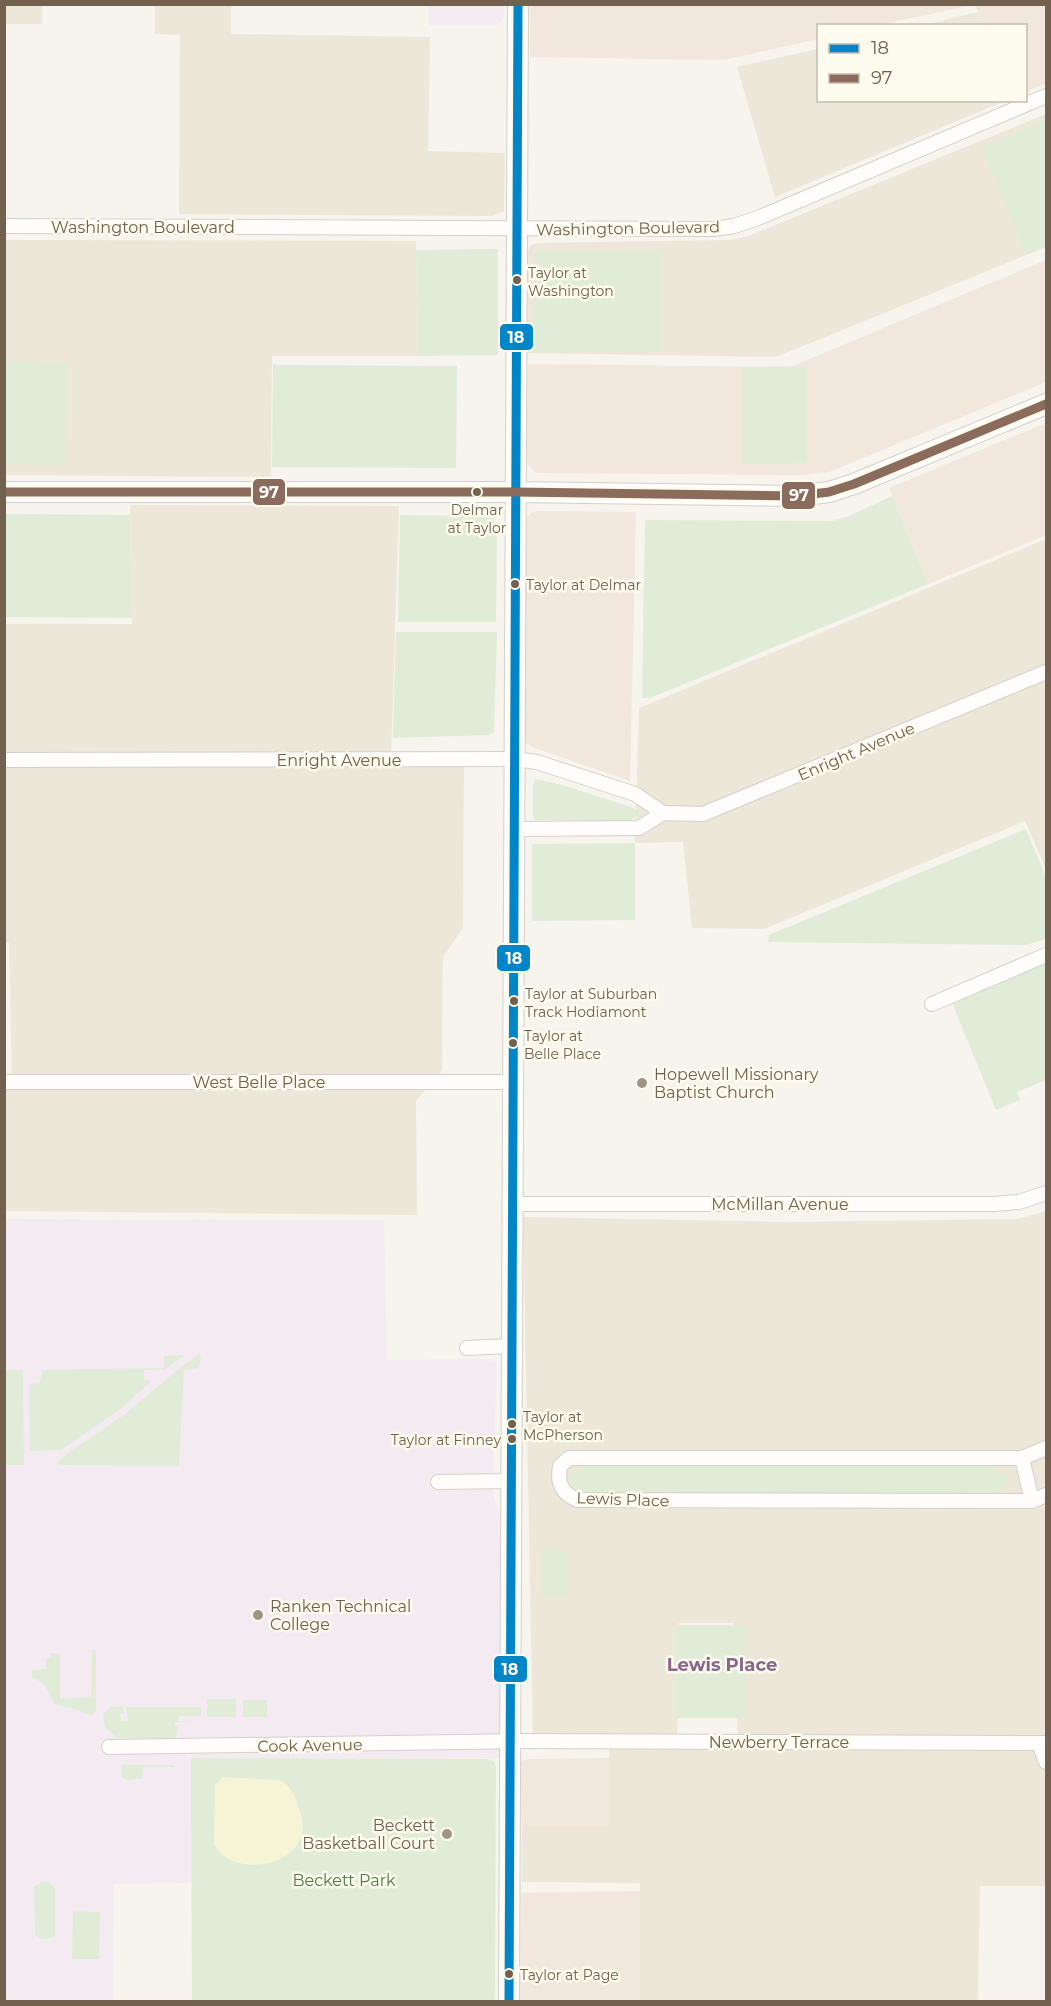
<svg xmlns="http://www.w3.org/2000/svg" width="1051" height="2006" font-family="Montserrat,sans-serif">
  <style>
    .residential { fill: #ede7d9; fill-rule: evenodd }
    .commercial { fill: #f1e7dc }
    .education { fill: #f4ebf2 }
    .green { fill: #e0ecd8 }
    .sand { fill: #f6f4d7 }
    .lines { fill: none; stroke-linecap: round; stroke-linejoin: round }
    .street-casing { stroke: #d4d0c9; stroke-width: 16 }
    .secondary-casing { stroke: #d4d0c9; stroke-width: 22 }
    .street { stroke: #fefdfc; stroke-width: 14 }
    .secondary { stroke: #fefdfc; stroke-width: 20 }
    .bus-1-casing { stroke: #fdfaee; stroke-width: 14 }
    .bus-2-casing { stroke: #fdfaee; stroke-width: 14 }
    .bus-1 { stroke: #0085c8; stroke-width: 9 }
    .bus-2 { stroke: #8b6b5b; stroke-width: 9 }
    .bus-dot { fill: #71614e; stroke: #fdfaee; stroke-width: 2 }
    .poi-dot { fill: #a09485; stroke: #fdfaee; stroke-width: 2 }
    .labels { text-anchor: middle; stroke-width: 5; stroke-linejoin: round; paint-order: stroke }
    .bus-label { font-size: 14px; fill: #71614e; stroke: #fdfaee; text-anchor: start }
    .street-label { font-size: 16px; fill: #71614e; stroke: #fdfaee }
    .poi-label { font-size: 16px; fill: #71614e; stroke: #fdfaee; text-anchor: start }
    .park-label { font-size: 16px; fill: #507b4b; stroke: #fdfaee }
    .neighbourhood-label { font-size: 18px; font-weight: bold; fill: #88668d; stroke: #fdfaee }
    .line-badge { stroke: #fdfaee; stroke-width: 2 }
    .badge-label { font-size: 16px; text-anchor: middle; font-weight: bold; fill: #fff }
  </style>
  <rect width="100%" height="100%" fill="#f6f4ec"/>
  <path class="residential" d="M 5,4 L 42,5 L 42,24 L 5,24 Z
    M 231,5 L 231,34 L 430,37 L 428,151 L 505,153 L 504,211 L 492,216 L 179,214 L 180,35 L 155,34 L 155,5 Z
    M 978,12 L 984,25 L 920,26 Z
    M 818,49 L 818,100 L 1005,101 L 775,197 L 737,67 Z
    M 1046,114 L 1046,247 L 776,357 L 527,353 L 528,251 L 531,245 L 537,243 L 729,240 L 746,237 Z
    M 5,240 L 416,241 L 418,356 L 272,356 L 271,477 L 5,475 Z
    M 130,505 L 399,506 L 391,759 L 464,760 L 463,928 L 443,957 L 442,1070 L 416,1101 L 417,1215 L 5,1211 L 5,1082 L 12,1081 L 9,943 L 5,942 L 5,624 L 132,624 Z
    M 1046,539 L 1046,870 L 1025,821 L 764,929 L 692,928 L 683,842 L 635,843 L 639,708 Z
    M 1046,1211 L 1046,1886 L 980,1886 L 978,2001 L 640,2001 L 640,1883 L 522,1882 L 522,1826 L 609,1825 L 609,1742 L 533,1741 L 523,1217 L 790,1222 L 1018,1219 ZM 679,1623 L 734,1623 L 738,1742 L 677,1741 Z"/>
  <path class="commercial" d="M 530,5 L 530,4 L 973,5 L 878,25 L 818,26 L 818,39 L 723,60 L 530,57 Z
    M 975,5 L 1046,5 L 1046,83 L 1026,92 L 1026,26 L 984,25 Z
    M 1046,260 L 1046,382 L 829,472 L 800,475 L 537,473 L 529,466 L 526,458 L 528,364 L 790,367 Z
    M 1046,423 L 1046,535 L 928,584 L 889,488 Z
    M 537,511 L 636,512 L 630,781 L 532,747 L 526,743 L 524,734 L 526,519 L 531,513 Z
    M 609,1758 L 609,1826 L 522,1826 L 519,1768 L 522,1761 L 529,1759 Z
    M 640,1891 L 640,2001 L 520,2001 L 521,1893 Z"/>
  <path class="education" d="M 428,5 L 504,5 L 504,17 L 500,23 L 494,25 L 429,25 Z
    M 5,1219 L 384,1220 L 387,1360 L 489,1359 L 496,1362 L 497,1367 L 493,1481 L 494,1497 L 511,1549 L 510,1758 L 192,1758 L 192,1883 L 114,1884 L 113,2001 L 5,2002 Z"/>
  <path class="green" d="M 1046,120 L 1046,247 L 1026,255 L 982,148 Z
    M 498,249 L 498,355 L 418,356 L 416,250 Z
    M 534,251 L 661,251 L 661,352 L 533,351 Z
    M 5,362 L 68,363 L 65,465 L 5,464 Z
    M 273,365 L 457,366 L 456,468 L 272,467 Z
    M 807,366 L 807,463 L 741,464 L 741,367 Z
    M 892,496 L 928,584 L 650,698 L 642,698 L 645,520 L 832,521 L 849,516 Z
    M 5,514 L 130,515 L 132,618 L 5,617 Z
    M 400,515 L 494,516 L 494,524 L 497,524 L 496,622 L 398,622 Z
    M 396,632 L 497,632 L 494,732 L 489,735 L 393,738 Z
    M 535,779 L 559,784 L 631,807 L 637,810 L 639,815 L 630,821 L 535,820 L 533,814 L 533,785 L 534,785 Z
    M 1026,829 L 1046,877 L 1046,939 L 1026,945 L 768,942 L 769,935 Z
    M 635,843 L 635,920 L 532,921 L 532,844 Z
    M 1046,963 L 1046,1080 L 1017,1092 L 1020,1100 L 996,1110 L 952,1003 Z
    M 199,1354 L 201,1357 L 199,1368 L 184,1370 L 179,1466 L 58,1465 L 58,1462 L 66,1454 L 121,1417 L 181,1367 Z
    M 185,1355 L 164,1370 L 144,1370 L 144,1380 L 150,1380 L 150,1382 L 122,1408 L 61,1450 L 30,1451 L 29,1384 L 40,1383 L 42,1370 L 163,1368 L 164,1356 Z
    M 5,1370 L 23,1370 L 24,1465 L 5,1465 Z
    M 586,1465 L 995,1467 L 999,1474 L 1006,1474 L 1008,1483 L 998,1495 L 588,1493 L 575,1489 L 567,1479 L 576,1469 Z
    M 542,1550 L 568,1550 L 568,1596 L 542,1596 Z
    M 676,1625 L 745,1625 L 745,1718 L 676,1718 Z
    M 92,1650 L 96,1650 L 96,1710 L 91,1716 L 71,1708 L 54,1704 C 49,1691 45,1683 32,1677 L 32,1670 L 46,1669 L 46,1658 L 51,1658 L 51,1653 L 60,1653 L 60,1699 L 91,1697 Z
    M 207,1699 L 236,1699 L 236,1717 L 207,1717 Z
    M 243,1700 L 267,1700 L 267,1717 L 243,1717 Z
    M 123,1706 L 123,1713 L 120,1713 L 121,1721 L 128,1721 L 126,1707 L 201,1707 L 201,1716 L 179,1716 L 179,1721 L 199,1722 L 175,1722 L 175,1726 L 178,1726 L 176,1738 L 117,1738 L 105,1727 L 103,1714 L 111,1707 Z
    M 191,1758 L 487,1759 L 494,1761 L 496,1767 L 495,2001 L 192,2001 Z
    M 121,1765 L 174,1765 L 174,1767 L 143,1767 L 142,1779 L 133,1779 L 133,1780 L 126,1780 L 122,1777 Z
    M 43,1882 L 49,1882 L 55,1887 L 55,1935 C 48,1940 42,1941 35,1935 L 34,1886 Z
    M 73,1911 L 100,1912 L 99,1959 L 72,1959 Z"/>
  <path class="sand" d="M 223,1777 L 279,1780 C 289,1784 295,1795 298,1805 C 300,1812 303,1820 303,1827 C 301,1869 230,1878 214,1844 L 215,1785 Z"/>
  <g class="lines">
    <defs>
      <path id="street" d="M 4,226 L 714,229 L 734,226 L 758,218 L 1046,96
        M 4,760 L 515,759 L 537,762 L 635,794 L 663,813
        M 515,829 L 639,828 L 663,813 L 703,814 L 1046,672
        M 932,1004 L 1046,955
        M 4,1082 L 514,1082
        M 513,1204 L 994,1204 L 1019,1202 L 1046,1193
        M 467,1348 L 512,1346
        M 1046,1448 L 1022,1458 L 569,1458 L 560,1466 C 557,1482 561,1494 578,1500 L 1032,1501 L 1046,1495
        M 1022,1458 L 1032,1501
        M 438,1482 L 512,1481
        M 1039,1743 L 1046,1762
        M 109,1747 L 523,1741 L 1046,1743"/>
      <path id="secondary" d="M 4,492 L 516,492 L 796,496 L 829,492 L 854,484 L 1046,404
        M 509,2002 L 518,4"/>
    </defs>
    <use href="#street" class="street-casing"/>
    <use href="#secondary" class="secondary-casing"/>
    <use href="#street" class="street"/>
    <use href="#secondary" class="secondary"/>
    <defs>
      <path id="bus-1" d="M 509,2002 L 518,4"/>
      <path id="bus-2" d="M 4,492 L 516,492 L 796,496 L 829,492 L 854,484 L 1046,404"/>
    </defs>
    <use href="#bus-1" class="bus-1-casing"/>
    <use href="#bus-2" class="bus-2-casing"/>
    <use href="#bus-1" class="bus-1"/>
    <use href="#bus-2" class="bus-2"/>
  </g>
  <g class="bus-dot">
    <circle cx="517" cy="280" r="5"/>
    <circle cx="477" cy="492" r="5"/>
    <circle cx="515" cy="584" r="5"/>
    <circle cx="514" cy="1001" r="5"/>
    <circle cx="513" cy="1043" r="5"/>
    <circle cx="512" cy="1424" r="5"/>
    <circle cx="512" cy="1439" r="5"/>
    <circle cx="509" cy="1974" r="5"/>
  </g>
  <g class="poi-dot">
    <circle cx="642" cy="1083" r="6"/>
    <circle cx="258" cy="1615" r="6"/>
    <circle cx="447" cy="1834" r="6"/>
  </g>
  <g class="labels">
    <g class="bus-label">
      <text x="528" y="278">Taylor at<tspan x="528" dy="18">Washington</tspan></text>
      <text x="477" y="515" text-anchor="middle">Delmar<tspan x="477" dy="18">at Taylor</tspan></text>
      <text x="526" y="590">Taylor at Delmar</text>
      <text x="525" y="999">Taylor at Suburban<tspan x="525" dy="18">Track Hodiamont</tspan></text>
      <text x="524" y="1041">Taylor at<tspan x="524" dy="18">Belle Place</tspan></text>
      <text x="523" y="1422">Taylor at<tspan x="523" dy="18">McPherson</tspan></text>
      <text x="501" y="1445" text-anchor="end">Taylor at Finney</text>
      <text x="520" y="1980">Taylor at Page</text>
    </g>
    <g class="street-label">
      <text x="143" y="233">Washington Boulevard</text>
      <text transform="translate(628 228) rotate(-1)" y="6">Washington Boulevard</text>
      <text transform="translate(856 751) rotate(-23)" y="6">Enright Avenue</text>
      <text x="339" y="766">Enright Avenue</text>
      <text x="259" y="1088">West Belle Place</text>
      <text x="780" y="1210">McMillan Avenue</text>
      <text transform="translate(623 1499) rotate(2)" y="6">Lewis Place</text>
      <text x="779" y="1748">Newberry Terrace</text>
      <text transform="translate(310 1745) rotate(-1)" y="6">Cook Avenue</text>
    </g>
    <g class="poi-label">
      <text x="654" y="1080">Hopewell Missionary<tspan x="654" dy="18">Baptist Church</tspan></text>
      <text x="270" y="1612">Ranken Technical<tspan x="270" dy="18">College</tspan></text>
      <text x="435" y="1831" text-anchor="end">Beckett<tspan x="435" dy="18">Basketball Court</tspan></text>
    </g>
    <g class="park-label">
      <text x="344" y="1886">Beckett Park</text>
    </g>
    <g class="neighbourhood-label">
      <text x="722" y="1671">Lewis Place</text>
    </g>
  </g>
  <g class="line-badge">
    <rect x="499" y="323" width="35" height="28" rx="6" fill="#0085c8"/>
    <rect x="252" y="478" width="34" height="28" rx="6" fill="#8b6b5b"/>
    <rect x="781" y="481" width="35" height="29" rx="6" fill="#8b6b5b"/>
    <rect x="496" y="944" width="35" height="28" rx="6" fill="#0085c8"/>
    <rect x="493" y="1655" width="35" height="28" rx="6" fill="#0085c8"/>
  </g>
  <g class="badge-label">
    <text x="516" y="343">18</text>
    <text x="269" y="498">97</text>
    <text x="799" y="501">97</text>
    <text x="514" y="964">18</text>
    <text x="510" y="1675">18</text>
  </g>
  <rect width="1051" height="2006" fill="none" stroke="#71614e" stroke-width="12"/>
  <rect x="817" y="24" width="210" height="78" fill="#fdfaee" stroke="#c5bdae" stroke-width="1.5"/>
  <rect x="829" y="44" width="30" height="9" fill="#0085c8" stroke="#c5bdae" stroke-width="1.5"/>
  <text x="871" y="54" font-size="18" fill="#71614e">18</text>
  <rect x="829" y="74" width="30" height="9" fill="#8b6b5b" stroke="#c5bdae" stroke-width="1.5"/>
  <text x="871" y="84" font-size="18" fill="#71614e">97</text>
</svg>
